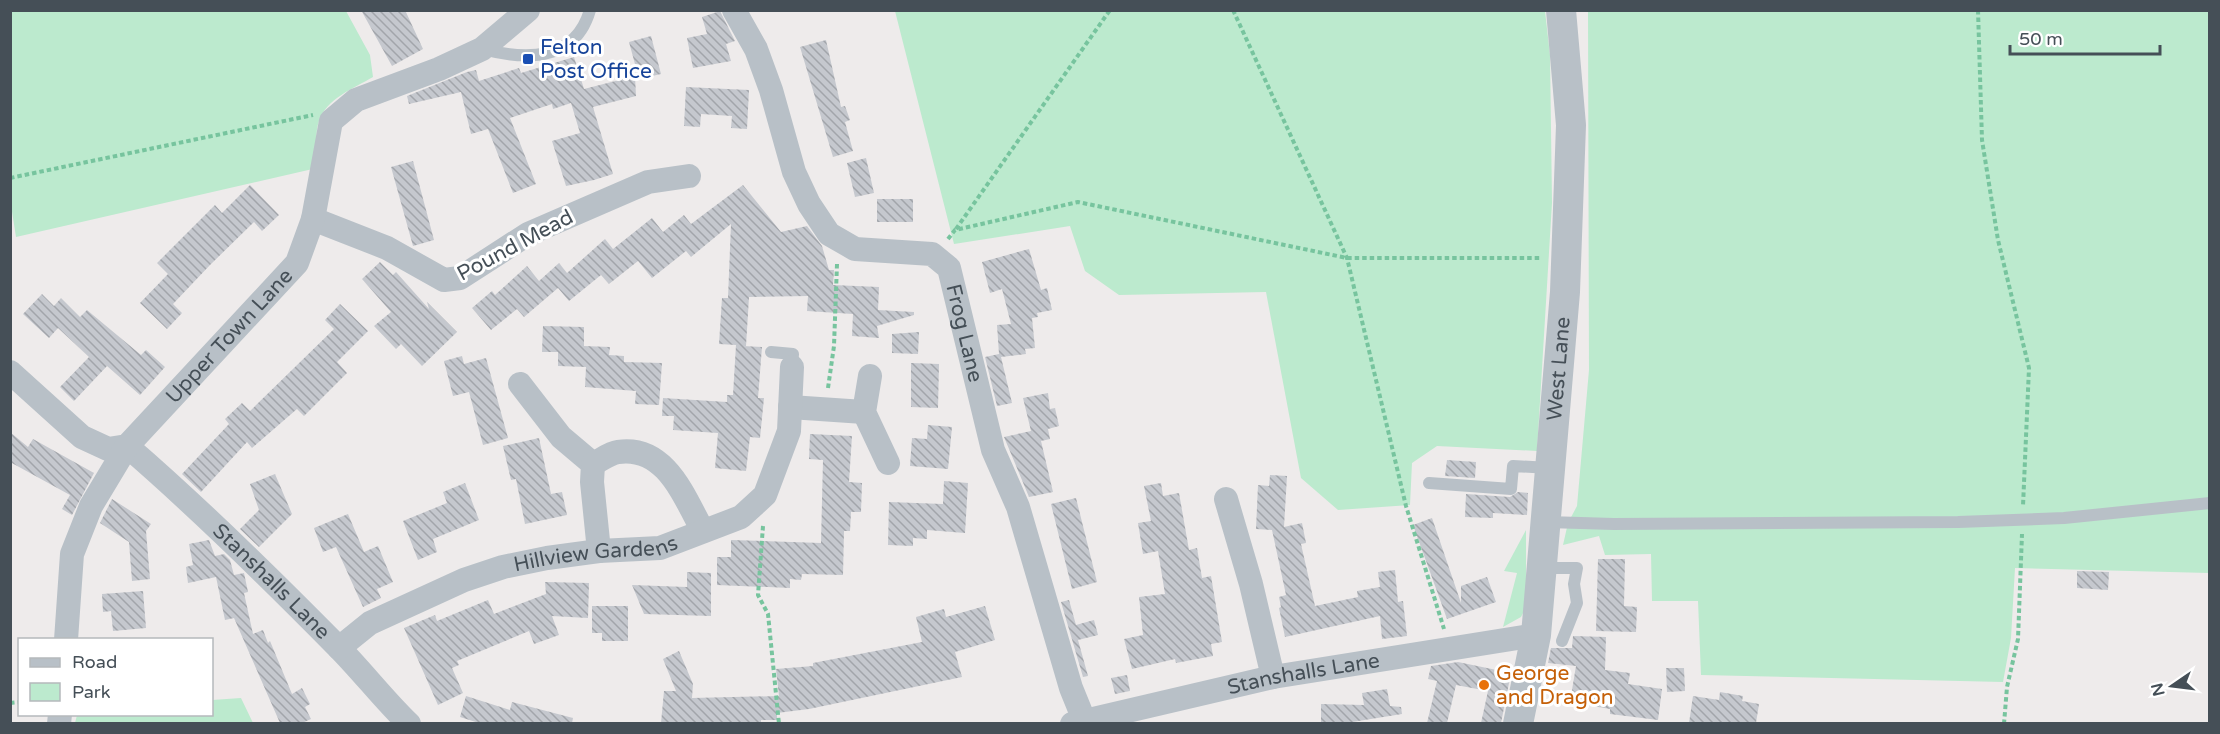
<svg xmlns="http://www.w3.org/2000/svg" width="2220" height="734" font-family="'Varela Round',sans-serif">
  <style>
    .green { fill: #bceace }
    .building { fill: url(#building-back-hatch) }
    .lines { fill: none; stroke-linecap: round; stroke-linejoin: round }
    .path { stroke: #77c49e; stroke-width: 4; stroke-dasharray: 4.5 3; stroke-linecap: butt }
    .service { stroke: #b8c0c7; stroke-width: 12 }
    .minor { stroke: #b8c0c7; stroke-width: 24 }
    .tertiary { stroke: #b8c0c7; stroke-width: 30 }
    .transit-dot { fill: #1a4fb4; stroke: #fff; stroke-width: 2 }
    .food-dot { fill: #e8710a; stroke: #fff; stroke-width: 2 }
    .labels { text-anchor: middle; stroke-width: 6; stroke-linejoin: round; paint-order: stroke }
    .transit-label { font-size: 21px; fill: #164399; stroke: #fff; text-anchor: start }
    .street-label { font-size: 21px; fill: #454f57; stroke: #fff }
    .food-label { font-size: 21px; fill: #c56008; stroke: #fff; text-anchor: start }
  </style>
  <defs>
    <pattern id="building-back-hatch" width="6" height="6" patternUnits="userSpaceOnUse" patternTransform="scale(1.5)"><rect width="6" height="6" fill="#c5c8ce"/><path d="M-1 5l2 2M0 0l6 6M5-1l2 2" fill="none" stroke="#a2a5aa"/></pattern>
  </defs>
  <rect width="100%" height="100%" fill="#eeebeb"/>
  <path class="green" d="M 10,11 L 346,11 L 370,55 L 373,77 C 354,88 326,99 319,121 C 314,134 318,154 317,168 L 16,237 L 10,199 Z
    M 895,11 L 1545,11 L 1550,55 L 1552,203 L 1537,451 L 1437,446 L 1412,463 L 1410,505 L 1338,510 L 1301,478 L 1266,292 L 1119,295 L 1085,271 L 1070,226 L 954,244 Z
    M 1588,11 L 2209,11 L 2209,573 L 2015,568 L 2011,638 L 2003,682 L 1701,675 L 1698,601 L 1652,601 L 1651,554 L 1605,555 L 1599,536 L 1563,545 L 1568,523 L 1577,506 L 1589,370 Z
    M 1526,530 L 1526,607 L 1521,617 L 1503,627 L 1517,573 L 1504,571 Z
    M 241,698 L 253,723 L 75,723 L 77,715 L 212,714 L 212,700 Z"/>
  <path class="building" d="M 361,10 L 405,10 L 423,49 L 392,66 Z
    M 720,11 L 735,41 L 726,44 L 731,61 L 693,68 L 687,38 L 707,34 L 702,17 Z
    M 651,36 L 661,74 L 639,79 L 629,42 Z
    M 826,40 L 841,107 L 845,106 L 850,120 L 845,122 L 853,151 L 833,157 L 800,47 Z
    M 574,57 L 584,89 L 635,76 L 636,96 L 593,107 L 613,174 L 594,180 L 566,186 L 552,141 L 580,133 L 571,103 L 553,109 L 552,104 L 510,118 L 536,184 L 513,193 L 488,129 L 471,134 L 461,92 L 409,104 L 407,96 L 467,72 L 476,70 L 479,81 L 519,68 L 521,73 Z
    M 686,87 L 749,90 L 747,129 L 731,128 L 732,116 L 701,114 L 700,127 L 684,126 Z
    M 866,158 L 874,193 L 855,197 L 847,163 Z
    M 413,161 L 434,240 L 413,246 L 391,167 Z
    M 250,185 L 279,215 L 262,231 L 254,222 L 210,265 L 173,304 L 182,313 L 167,329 L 140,303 L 168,274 L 157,263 L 215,205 L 222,213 Z
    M 743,185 L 781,232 L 807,226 L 822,246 L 829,270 L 834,270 L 833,285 L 879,287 L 878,310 L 914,312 L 914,315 L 877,326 L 879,338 L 852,336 L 853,314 L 807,311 L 808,296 L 749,297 L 746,346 L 743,346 L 762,347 L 758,398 L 764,398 L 760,438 L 750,437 L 746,471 L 715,468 L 718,433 L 673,430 L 674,416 L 662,416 L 663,398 L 727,402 L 727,395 L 733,395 L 736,345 L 719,344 L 722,298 L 728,298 L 731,224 L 691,257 L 686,251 L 652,278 L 638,261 L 609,284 L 601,275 L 569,301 L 558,288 L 524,317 L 517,309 L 491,330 L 472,308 L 492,291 L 495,295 L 527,266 L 539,281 L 559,263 L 567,273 L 605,239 L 613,249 L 652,218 L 663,232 L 684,215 L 691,224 Z
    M 877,199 L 913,199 L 913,222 L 877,222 Z
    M 1029,249 L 1041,290 L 1047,288 L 1052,310 L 1037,313 L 1038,317 L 1032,318 L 1035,348 L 1025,349 L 1026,354 L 1001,357 L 1012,403 L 997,406 L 985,357 L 999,354 L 997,325 L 1011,324 L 1002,289 L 990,293 L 982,262 Z
    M 380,262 L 393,275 L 396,272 L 429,309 L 427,302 L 457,332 L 422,366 L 401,344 L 396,349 L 374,326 L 391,312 L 362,279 Z
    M 42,294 L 54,306 L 61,298 L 80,317 L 87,310 L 141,355 L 146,350 L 165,367 L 140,395 L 107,366 L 74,401 L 60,387 L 89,357 L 58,328 L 49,338 L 23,314 Z
    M 340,304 L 368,331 L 337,362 L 347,373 L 304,416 L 297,409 L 252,448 L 247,442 L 201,492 L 182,474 L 229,424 L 225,419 L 242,403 L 250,411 L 334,329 L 325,320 Z
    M 543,326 L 584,327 L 584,346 L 610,347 L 609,355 L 624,356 L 624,362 L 662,363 L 659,405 L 635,404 L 636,391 L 585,387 L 586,367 L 558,366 L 558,352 L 542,352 Z
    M 919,332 L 918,354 L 892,353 L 892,334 Z
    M 462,356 L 464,364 L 486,358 L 508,438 L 483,445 L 469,392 L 453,396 L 444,361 Z
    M 911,363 L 939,364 L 938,408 L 911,407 Z
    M 1048,393 L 1050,409 L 1055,408 L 1059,426 L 1048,429 L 1050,439 L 1041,441 L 1053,492 L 1029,497 L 1004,437 L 1031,431 L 1023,398 Z
    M 928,425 L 952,427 L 948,469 L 910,466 L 912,438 L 927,439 Z
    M 10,432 L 28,447 L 33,439 L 94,473 L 72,515 L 62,509 L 70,495 L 10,462 Z
    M 810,434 L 852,436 L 849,482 L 862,483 L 861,512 L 851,512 L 850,531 L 844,531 L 843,575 L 802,574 L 801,580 L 790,579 L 790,588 L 717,585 L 717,557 L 731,557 L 731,540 L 821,543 L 823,460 L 809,459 Z
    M 539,438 L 551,494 L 562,492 L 567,515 L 525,524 L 516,479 L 511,480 L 503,446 Z
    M 1447,460 L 1476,462 L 1475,478 L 1445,476 Z
    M 275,474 L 292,514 L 259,547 L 240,529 L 259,510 L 250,484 Z
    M 1270,475 L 1287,476 L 1284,527 L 1302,523 L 1306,543 L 1301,544 L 1315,606 L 1358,597 L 1357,591 L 1380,587 L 1378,572 L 1395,570 L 1398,602 L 1403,601 L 1407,636 L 1382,639 L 1380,616 L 1285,637 L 1279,608 L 1281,607 L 1279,597 L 1286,595 L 1272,530 L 1256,529 L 1258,485 L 1269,486 Z
    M 944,481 L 968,483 L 965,533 L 927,530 L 927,539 L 913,538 L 913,546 L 888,545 L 889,502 L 943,504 Z
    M 465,483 L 479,520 L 433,539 L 437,552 L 418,560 L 403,521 L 447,503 L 443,492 Z
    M 1161,483 L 1163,496 L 1179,493 L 1189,550 L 1197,548 L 1202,578 L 1211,576 L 1222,642 L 1211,644 L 1213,656 L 1176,663 L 1175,659 L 1132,669 L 1124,639 L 1143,635 L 1139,597 L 1165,594 L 1158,551 L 1143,554 L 1138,523 L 1151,521 L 1144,486 Z
    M 1518,492 L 1528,493 L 1527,515 L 1493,513 L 1493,518 L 1465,517 L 1466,494 L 1510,497 Z
    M 1076,498 L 1097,582 L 1072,589 L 1051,504 Z
    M 112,499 L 151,524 L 146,531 L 150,579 L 132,581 L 129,542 L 100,523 Z
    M 348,514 L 364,552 L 378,546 L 393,582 L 377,589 L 381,598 L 363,607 L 336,547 L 323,552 L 314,528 Z
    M 1432,518 L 1461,603 L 1461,586 L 1487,577 L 1496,602 L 1447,619 L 1413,525 Z
    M 209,540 L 215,556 L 224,554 L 230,560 L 234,575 L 244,573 L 248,592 L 244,593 L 253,634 L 263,630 L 268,643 L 270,641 L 292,694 L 302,688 L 310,704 L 305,707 L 311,719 L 302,723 L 280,723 L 234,618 L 225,620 L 216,577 L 188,583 L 186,567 L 193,565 L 189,544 Z
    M 1598,559 L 1625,559 L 1624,606 L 1637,607 L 1636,632 L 1596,631 Z
    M 2077,571 L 2109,572 L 2108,590 L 2077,588 Z
    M 687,572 L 711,573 L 711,616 L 644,614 L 632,585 L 687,587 Z
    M 545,582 L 589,583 L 588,618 L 552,616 L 559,635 L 534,644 L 529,631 L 457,661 L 459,665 L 452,668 L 463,693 L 438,705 L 404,628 L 435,615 L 437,621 L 488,600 L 494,614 L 546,594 Z
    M 143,591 L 146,628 L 113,631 L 111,611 L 103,612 L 102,594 Z
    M 1069,600 L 1076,625 L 1094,620 L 1098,635 L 1078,640 L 1088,676 L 1083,677 L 1061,602 Z
    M 592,606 L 628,606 L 628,641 L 602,641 L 602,633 L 592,633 Z
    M 985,606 L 995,640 L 955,652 L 962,677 L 809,709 L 777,713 L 777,720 L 761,720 L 761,723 L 661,723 L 664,691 L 676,691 L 663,659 L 679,651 L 693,684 L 692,698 L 779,696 L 776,669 L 813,666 L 813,663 L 922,642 L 916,617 L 944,609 L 946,617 Z
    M 1573,636 L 1606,637 L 1605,670 L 1630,673 L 1628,684 L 1662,689 L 1658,720 L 1610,714 L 1610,709 L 1570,702 L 1576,666 L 1548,663 L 1551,648 L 1572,648 Z
    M 1458,662 L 1511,673 L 1501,723 L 1481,723 L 1488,691 L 1456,685 L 1447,723 L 1427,723 L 1437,681 L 1428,679 L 1431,666 Z
    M 1666,668 L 1684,668 L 1685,691 L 1667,692 Z
    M 1127,675 L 1130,691 L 1115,694 L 1111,678 Z
    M 1387,689 L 1390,706 L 1401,707 L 1402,714 L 1346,723 L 1321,723 L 1321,704 L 1364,705 L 1362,693 Z
    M 1720,692 L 1743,696 L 1742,701 L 1759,704 L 1756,723 L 1689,723 L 1693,696 L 1719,700 Z
    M 466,696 L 510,710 L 512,702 L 573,718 L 572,723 L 479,723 L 460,717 Z"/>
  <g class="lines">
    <path class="path" d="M 1233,10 L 1347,258 L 1406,506 L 1444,629
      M 1978,10 L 1982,140 L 1998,240 L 2029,368 L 2023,506
      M 10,178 L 313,115
      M 956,229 L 1110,10
      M 948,239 L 955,230 L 1078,202 L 1347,258 L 1542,258
      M 828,388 L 834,346 L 837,264
      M 763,526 L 758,595 L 768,614 L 779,724
      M 10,703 L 20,702
      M 2004,724 L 2007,687 L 2018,639 L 2022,534"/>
    <path class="service" d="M 482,49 C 525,60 575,62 590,10
      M 771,352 L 793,354 L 792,367
      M 1429,483 L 1511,489 L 1513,466 L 1550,468
      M 1547,522 L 1614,524 L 1958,522 L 2064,518 L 2210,503
      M 1543,568 L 1577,568 L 1574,584 L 1577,603 L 1562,641"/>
    <g class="minor">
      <path id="s1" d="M 734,10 L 756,49 L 771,90 L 794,172 L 809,204 L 829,234 L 855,249 L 932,254 L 949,268 L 993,450 L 1018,507 L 1071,688 L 1084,720"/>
      <path d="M 313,219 L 387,248 L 444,280 L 460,278 L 528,234 L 648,182 L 689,176"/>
      <path d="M 10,372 L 82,437 L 108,449 L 127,446"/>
      <path d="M 870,376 L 864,412 L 888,463"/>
      <path d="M 520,384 L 561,437 L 593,464 L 592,482 L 599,551"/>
      <path d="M 790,407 L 864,412"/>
      <path id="s2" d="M 127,446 C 200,509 270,578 337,646 C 362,671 383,699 409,724"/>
      <path d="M 593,464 C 601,460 610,453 618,452 C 666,445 684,497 703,531"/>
      <path d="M 1226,499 L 1251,584 L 1273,677"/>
      <path id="s3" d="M 66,640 L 72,554 L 91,506 L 127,446 L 297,263 L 313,219 L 331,121 L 356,100 L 439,69 L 482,49 L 528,10"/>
      <path id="s4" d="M 339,648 L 370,623 L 464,580 L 503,567 L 547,558 L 599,551 L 660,548 L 741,517 L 765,495 L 789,431 L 792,367"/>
      <path d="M 59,724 L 60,714"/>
      <path id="s5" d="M 1072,724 L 1273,677 L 1536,635"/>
    </g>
    <path class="tertiary" id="s6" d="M 1518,724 L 1536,635 L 1565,292 L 1571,125 L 1561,10"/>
  </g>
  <rect class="transit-dot" x="522" y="53" width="12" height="12" rx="3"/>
  <circle class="food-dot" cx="1484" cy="685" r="6"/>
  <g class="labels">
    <g class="transit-label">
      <text x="540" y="54">Felton<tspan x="540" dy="24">Post Office</tspan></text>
    </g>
    <g class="street-label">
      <text transform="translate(515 245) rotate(-28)" y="7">Pound Mead</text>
      <text dy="7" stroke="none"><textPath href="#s1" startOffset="441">Frog Lane</textPath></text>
      <text dy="7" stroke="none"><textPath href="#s3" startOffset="358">Upper Town Lane</textPath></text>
      <text dy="7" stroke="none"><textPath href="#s6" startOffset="358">West Lane</textPath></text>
      <text dy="7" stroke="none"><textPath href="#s4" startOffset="278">Hillview Gardens</textPath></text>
      <text dy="7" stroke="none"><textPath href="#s2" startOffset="198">Stanshalls Lane</textPath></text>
      <text dy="7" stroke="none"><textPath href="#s5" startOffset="237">Stanshalls Lane</textPath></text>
    </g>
    <g class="food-label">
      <text x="1496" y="680">George<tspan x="1496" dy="24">and Dragon</tspan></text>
    </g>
  </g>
  <rect width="2220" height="734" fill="none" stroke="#454f57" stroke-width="24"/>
  <rect x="18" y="638" width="195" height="78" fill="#ffffff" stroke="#b5b9bc" stroke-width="1.5"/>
  <rect x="30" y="658" width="30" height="9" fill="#b8c0c7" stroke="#b5b9bc" stroke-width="1.5"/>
  <text x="72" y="668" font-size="18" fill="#454f57">Road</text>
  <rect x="30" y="683" width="30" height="18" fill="#bceace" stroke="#b5b9bc" stroke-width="1.5"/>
  <text x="72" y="698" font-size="18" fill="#454f57">Park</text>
  <g transform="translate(2172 686) rotate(256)" stroke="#ffffff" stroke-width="4.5" paint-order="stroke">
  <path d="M0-4.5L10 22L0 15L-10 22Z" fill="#454f57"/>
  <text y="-9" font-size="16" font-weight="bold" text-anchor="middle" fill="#454f57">N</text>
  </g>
  <path d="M2010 45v9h150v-9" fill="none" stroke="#454f57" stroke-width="3"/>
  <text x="2019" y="45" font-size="18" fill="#454f57" stroke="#ffffff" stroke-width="4.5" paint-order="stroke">50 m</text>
</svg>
